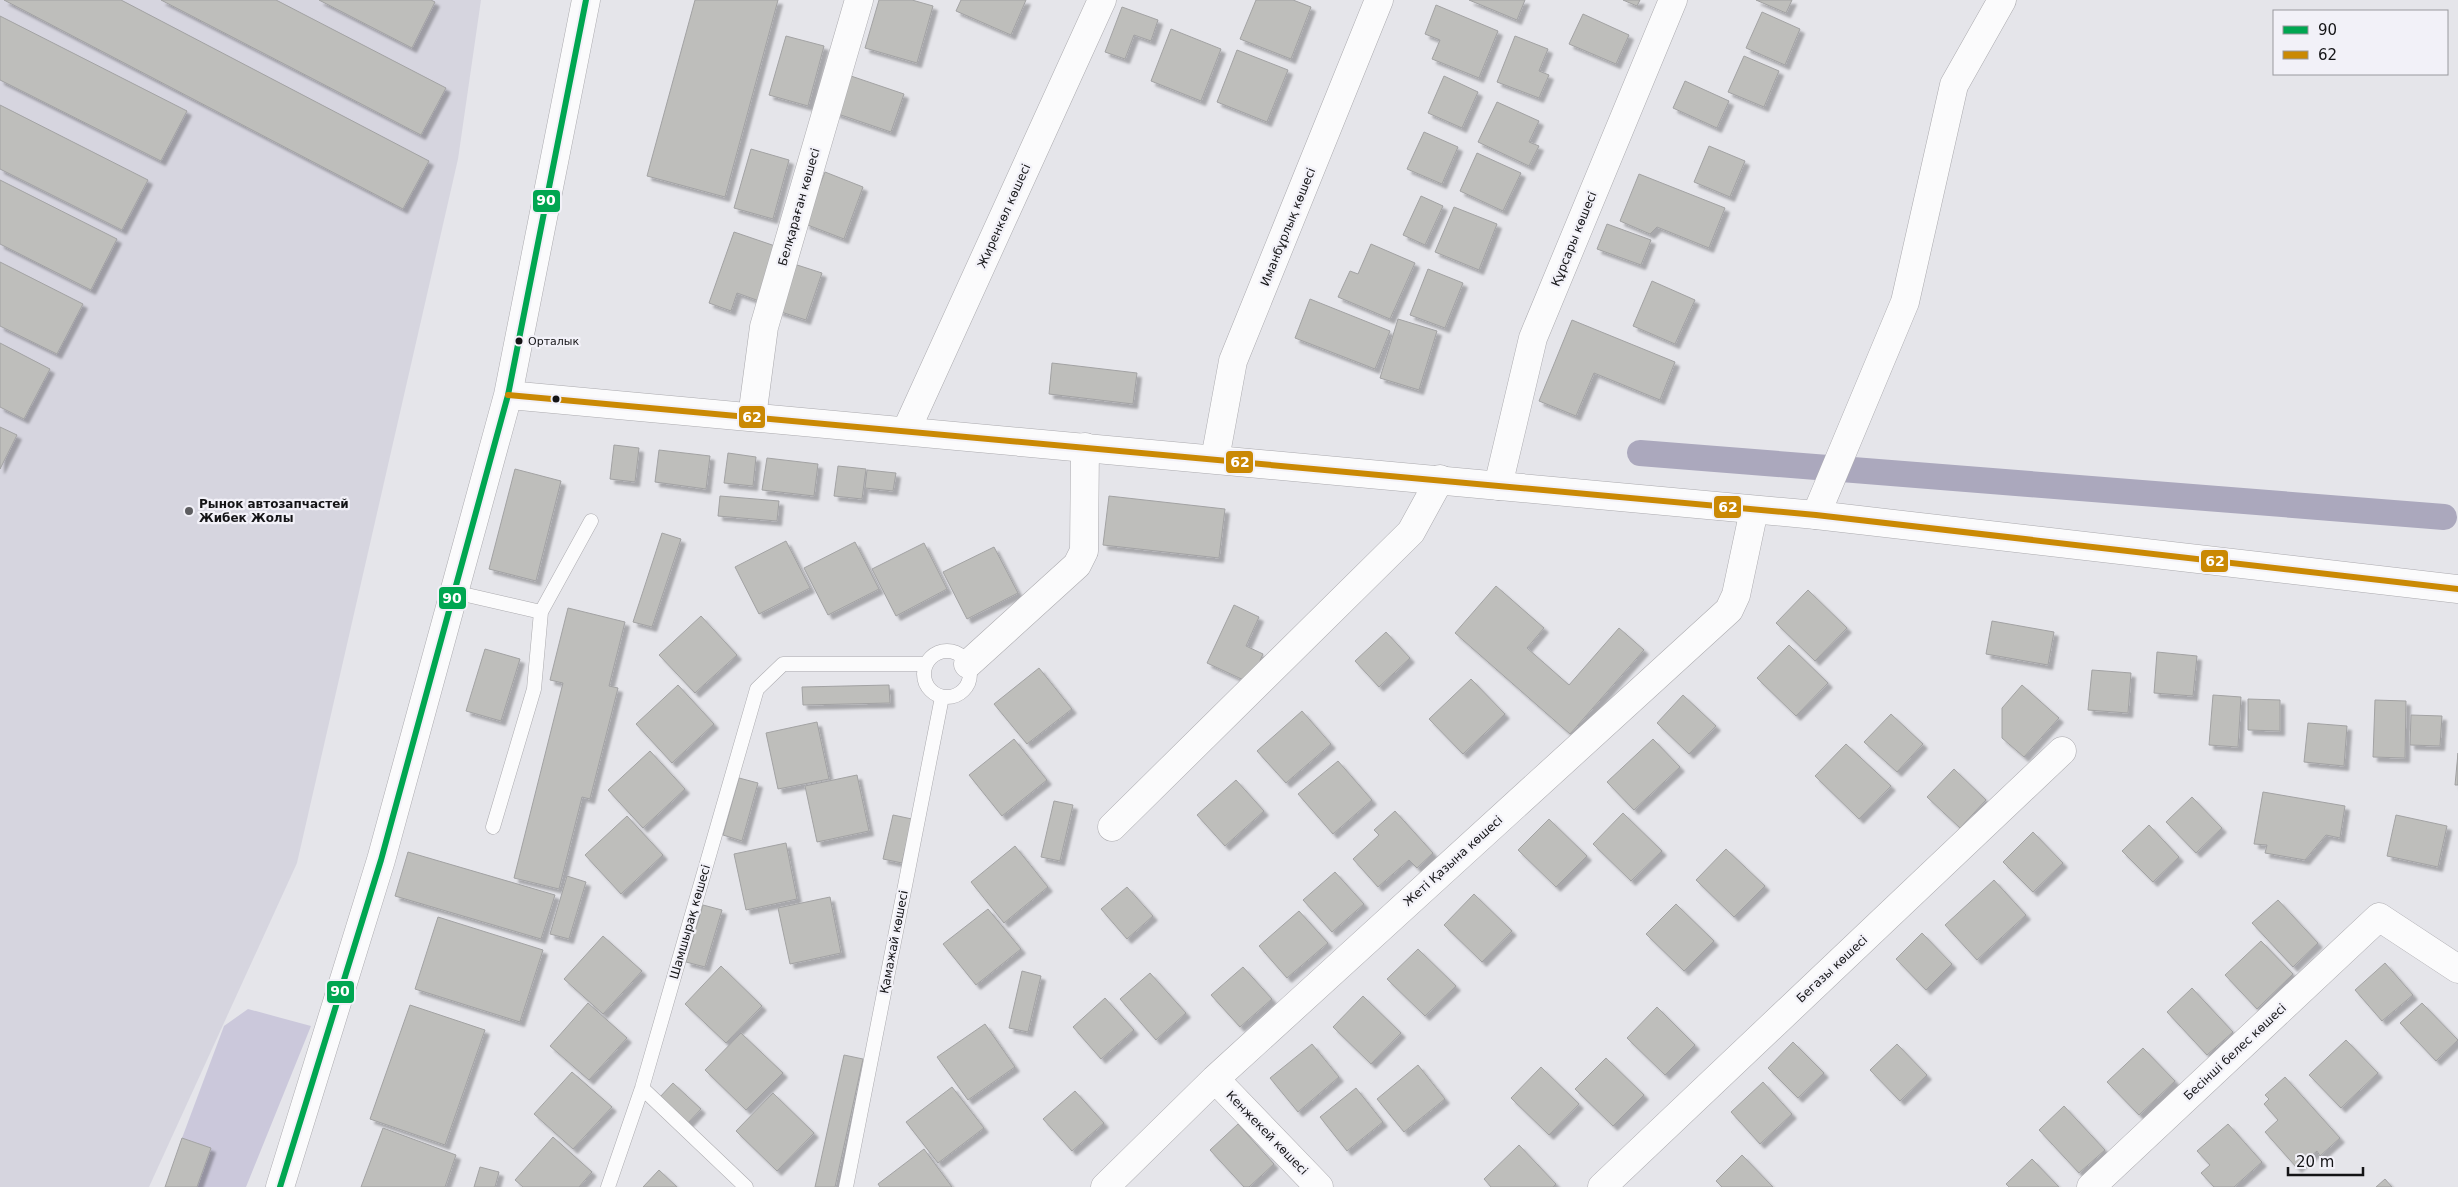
<svg xmlns="http://www.w3.org/2000/svg" width="2458" height="1187" font-family="'DejaVu Sans',sans-serif">
  <style>
    .built { fill: #d6d5df }
    .green { fill: #cbc8db }
    .lines { fill: none; stroke-linecap: round; stroke-linejoin: round }
    .canal { stroke: #aba8bd; stroke-width: 26 }
    .building { fill: #bebebb; stroke: #a2a2a3; filter: url(#shadow) }
    .service-casing { stroke: #abaaae; stroke-width: 15 }
    .minor-casing { stroke: #abaaae; stroke-width: 29 }
    .secondary-casing { stroke: #abaaae; stroke-width: 29 }
    .service { stroke: #fbfbfc; stroke-width: 14 }
    .minor { stroke: #fbfbfc; stroke-width: 28 }
    .secondary { stroke: #fbfbfc; stroke-width: 28 }
    .bus-1-casing { stroke: #f2f1f8; stroke-width: 10 }
    .bus-2-casing { stroke: #f2f1f8; stroke-width: 10 }
    .bus-1 { stroke: #00a651; stroke-width: 6 }
    .bus-2 { stroke: #ca8904; stroke-width: 6 }
    .bus-dot { fill: #141416; stroke: #f2f1f8; stroke-width: 2 }
    .poi-dot { fill: #5d5d60; stroke: #f2f1f8; stroke-width: 2 }
    .labels { text-anchor: middle; stroke-width: 4.5; stroke-linejoin: round; paint-order: stroke }
    .bus-label { font-size: 11px; fill: #141416; stroke: #f2f1f8; text-anchor: start }
    .street-label { font-size: 12px; fill: #141416; stroke: #f2f1f8 }
    .poi-label { font-size: 12px; font-weight: bold; fill: #141416; stroke: #f2f1f8; text-anchor: start }
    .line-badge { stroke: #f2f1f8; stroke-width: 2 }
    .badge-label { font-size: 14px; text-anchor: middle; font-weight: bold; fill: #fff }
  </style>
  <defs>
    <filter id="shadow"><feDropShadow dx="4.5" dy="4.5" stdDeviation="1" flood-color="#0004"/></filter>
  </defs>
  <rect width="100%" height="100%" fill="#e5e5ea"/>
  <path class="built" d="M 0,0 L 481,0 L 458,159 L 297,863 L 149,1187 L 0,1187 Z"/>
  <path class="green" d="M 248,1009 L 311,1026 L 246,1187 L 196,1187 L 211,1148 L 182,1138 L 224,1026 Z"/>
  <g class="lines">
    <path class="canal" d="M 1640,453 L 2444,517"/>
  </g>
  <path class="building" d="M 4,0 L 121,0 L 429,161 L 403,209 Z
    M 161,0 L 276,0 L 446,88 L 421,135 Z
    M 319,0 L 431,0 L 435,2 L 412,48 Z
    M 695,0 L 778,0 L 725,197 L 647,176 Z
    M 879,0 L 912,0 L 933,6 L 917,63 L 865,48 Z
    M 961,0 L 1026,0 L 1011,35 L 956,11 Z
    M 1256,0 L 1293,0 L 1311,7 L 1291,59 L 1240,39 Z
    M 1469,0 L 1525,0 L 1517,20 Z
    M 1623,0 L 1640,0 L 1637,6 Z
    M 1756,0 L 1792,0 L 1786,13 Z
    M 1436,5 L 1498,31 L 1479,78 L 1432,59 L 1440,40 L 1425,34 Z
    M 1122,7 L 1158,20 L 1151,41 L 1134,35 L 1125,59 L 1105,52 Z
    M 1762,12 L 1800,29 L 1785,65 L 1746,48 Z
    M 1583,14 L 1629,35 L 1616,64 L 1569,44 Z
    M 0,16 L 187,111 L 161,161 L 0,80 Z
    M 1171,29 L 1221,49 L 1201,101 L 1151,81 Z
    M 786,36 L 824,46 L 808,106 L 769,95 Z
    M 1515,36 L 1548,49 L 1539,71 L 1549,75 L 1539,98 L 1497,82 Z
    M 1237,50 L 1288,70 L 1267,122 L 1217,102 Z
    M 1744,56 L 1779,71 L 1764,107 L 1728,92 Z
    M 848,75 L 904,94 L 891,132 L 835,113 Z
    M 1444,76 L 1478,92 L 1462,128 L 1428,113 Z
    M 1685,81 L 1729,101 L 1717,128 L 1673,108 Z
    M 1497,102 L 1539,121 L 1529,142 L 1539,146 L 1529,166 L 1478,142 Z
    M 0,105 L 148,180 L 122,230 L 0,169 Z
    M 1424,132 L 1458,147 L 1442,184 L 1407,169 Z
    M 1709,146 L 1745,161 L 1730,197 L 1694,182 Z
    M 751,149 L 789,160 L 773,219 L 734,208 Z
    M 1477,153 L 1521,173 L 1503,211 L 1460,191 Z
    M 825,172 L 863,187 L 844,239 L 805,224 Z
    M 1639,174 L 1725,208 L 1709,248 L 1657,227 L 1650,234 L 1620,221 Z
    M 0,180 L 117,239 L 91,290 L 0,244 Z
    M 1421,196 L 1443,206 L 1425,245 L 1403,235 Z
    M 1454,207 L 1497,224 L 1479,270 L 1435,252 Z
    M 1607,224 L 1651,240 L 1641,265 L 1597,249 Z
    M 734,232 L 781,248 L 762,302 L 737,293 L 731,311 L 709,303 Z
    M 1371,244 L 1415,263 L 1390,319 L 1338,297 L 1350,271 L 1358,274 Z
    M 0,262 L 83,304 L 57,354 L 0,326 Z
    M 794,264 L 822,273 L 806,320 L 778,311 Z
    M 1428,269 L 1463,283 L 1445,328 L 1410,315 Z
    M 1652,281 L 1695,300 L 1675,344 L 1633,326 Z
    M 1310,299 L 1390,331 L 1375,369 L 1295,338 Z
    M 1398,319 L 1437,331 L 1419,390 L 1380,378 Z
    M 1572,320 L 1675,362 L 1660,400 L 1594,373 L 1576,416 L 1539,401 Z
    M 0,343 L 50,369 L 24,419 L 0,407 Z
    M 1052,363 L 1137,373 L 1133,404 L 1049,394 Z
    M 0,427 L 17,435 L 0,469 Z
    M 614,445 L 639,448 L 635,482 L 610,479 Z
    M 659,450 L 710,456 L 706,489 L 655,482 Z
    M 728,453 L 756,457 L 753,486 L 724,483 Z
    M 767,458 L 818,464 L 814,496 L 762,490 Z
    M 838,466 L 866,469 L 862,499 L 834,496 Z
    M 515,469 L 561,481 L 536,581 L 489,569 Z
    M 867,470 L 896,473 L 893,491 L 865,488 Z
    M 720,496 L 779,501 L 777,521 L 718,516 Z
    M 1109,496 L 1225,509 L 1219,558 L 1103,545 Z
    M 662,533 L 681,539 L 652,627 L 633,622 Z
    M 786,541 L 810,588 L 759,614 L 735,567 Z
    M 855,542 L 879,589 L 828,615 L 804,568 Z
    M 924,543 L 947,589 L 896,616 L 872,569 Z
    M 994,547 L 1018,593 L 967,619 L 943,572 Z
    M 1496,586 L 1544,628 L 1527,648 L 1569,685 L 1619,628 L 1644,650 L 1570,734 L 1455,633 Z
    M 1808,590 L 1847,628 L 1815,661 L 1776,623 Z
    M 1234,605 L 1259,617 L 1246,646 L 1263,654 L 1250,683 L 1207,663 Z
    M 568,608 L 625,622 L 609,686 L 618,688 L 590,799 L 582,797 L 559,889 L 514,878 L 563,683 L 550,680 Z
    M 701,616 L 737,655 L 695,693 L 659,655 Z
    M 1992,621 L 2054,632 L 2048,665 L 1986,654 Z
    M 1386,632 L 1410,658 L 1379,687 L 1355,661 Z
    M 1789,645 L 1828,683 L 1796,716 L 1757,678 Z
    M 485,649 L 520,659 L 501,721 L 466,711 Z
    M 2157,652 L 2197,656 L 2193,696 L 2154,693 Z
    M 1039,668 L 1072,709 L 1027,744 L 994,704 Z
    M 2092,670 L 2131,673 L 2128,713 L 2088,710 Z
    M 1471,679 L 1505,714 L 1463,754 L 1429,719 Z
    M 678,685 L 714,724 L 672,763 L 636,724 Z
    M 889,685 L 890,703 L 803,705 L 802,687 Z
    M 2022,685 L 2059,718 L 2024,757 L 2002,738 L 2002,708 Z
    M 1683,695 L 1716,726 L 1689,754 L 1657,723 Z
    M 2213,695 L 2241,697 L 2238,747 L 2209,745 Z
    M 2248,699 L 2280,700 L 2280,731 L 2248,730 Z
    M 2375,700 L 2406,701 L 2405,758 L 2373,757 Z
    M 1302,711 L 1331,744 L 1286,783 L 1257,751 Z
    M 1891,714 L 1923,744 L 1897,772 L 1864,742 Z
    M 2411,715 L 2442,716 L 2440,746 L 2410,745 Z
    M 817,722 L 829,779 L 778,789 L 766,733 Z
    M 2308,723 L 2347,726 L 2344,766 L 2304,762 Z
    M 1014,739 L 1047,780 L 1002,816 L 969,775 Z
    M 1653,739 L 1680,767 L 1634,810 L 1607,782 Z
    M 1846,744 L 1891,786 L 1859,819 L 1815,776 Z
    M 650,751 L 685,789 L 643,828 L 608,790 Z
    M 2458,753 L 2458,785 L 2455,785 Z
    M 1338,761 L 1372,800 L 1333,834 L 1298,794 Z
    M 1954,769 L 1986,800 L 1960,828 L 1927,797 Z
    M 857,775 L 869,831 L 817,842 L 805,786 Z
    M 739,778 L 758,783 L 742,841 L 723,835 Z
    M 1236,780 L 1264,811 L 1225,846 L 1197,815 Z
    M 2263,792 L 2345,806 L 2340,838 L 2326,835 L 2305,860 L 2265,853 L 2267,845 L 2254,844 Z
    M 2192,797 L 2222,828 L 2196,853 L 2166,822 Z
    M 1054,801 L 1073,805 L 1060,861 L 1041,857 Z
    M 1395,811 L 1433,853 L 1417,868 L 1409,860 L 1378,887 L 1353,859 L 1379,835 L 1374,830 Z
    M 1623,813 L 1662,851 L 1631,881 L 1593,844 Z
    M 893,815 L 912,819 L 902,863 L 883,859 Z
    M 2396,815 L 2447,826 L 2438,867 L 2387,856 Z
    M 627,816 L 663,855 L 621,894 L 585,855 Z
    M 1549,819 L 1587,856 L 1556,887 L 1518,850 Z
    M 2149,825 L 2179,857 L 2153,882 L 2122,851 Z
    M 2033,832 L 2063,863 L 2033,892 L 2003,862 Z
    M 786,843 L 797,899 L 746,910 L 734,854 Z
    M 1015,846 L 1048,887 L 1004,923 L 971,882 Z
    M 1726,849 L 1765,886 L 1734,917 L 1696,880 Z
    M 408,852 L 555,895 L 541,939 L 395,896 Z
    M 1335,872 L 1364,904 L 1332,932 L 1303,900 Z
    M 567,876 L 586,882 L 569,939 L 550,934 Z
    M 1994,880 L 2026,915 L 1977,960 L 1945,925 Z
    M 1127,887 L 1153,916 L 1127,939 L 1101,909 Z
    M 1474,894 L 1512,931 L 1482,962 L 1444,925 Z
    M 830,897 L 841,953 L 790,964 L 778,908 Z
    M 2278,900 L 2318,943 L 2293,967 L 2252,923 Z
    M 1676,904 L 1714,941 L 1684,971 L 1646,934 Z
    M 703,905 L 722,910 L 705,967 L 686,962 Z
    M 988,909 L 1021,949 L 976,985 L 943,944 Z
    M 1299,911 L 1328,943 L 1287,978 L 1259,946 Z
    M 438,917 L 543,950 L 520,1022 L 415,989 Z
    M 1922,933 L 1952,964 L 1926,990 L 1896,959 Z
    M 603,936 L 642,971 L 603,1014 L 564,979 Z
    M 2261,941 L 2293,974 L 2257,1009 L 2225,975 Z
    M 1418,949 L 1456,986 L 1425,1016 L 1387,979 Z
    M 2385,963 L 2413,995 L 2382,1021 L 2355,990 Z
    M 721,966 L 762,1006 L 726,1043 L 685,1004 Z
    M 1243,967 L 1272,999 L 1240,1027 L 1211,995 Z
    M 1022,971 L 1041,976 L 1028,1032 L 1009,1028 Z
    M 1150,973 L 1186,1013 L 1156,1040 L 1120,999 Z
    M 2192,988 L 2233,1032 L 2207,1055 L 2167,1012 Z
    M 1363,996 L 1401,1033 L 1371,1064 L 1333,1027 Z
    M 1105,998 L 1134,1030 L 1101,1059 L 1073,1027 Z
    M 588,1003 L 627,1038 L 589,1080 L 550,1046 Z
    M 2422,1003 L 2458,1040 L 2436,1061 L 2400,1023 Z
    M 410,1005 L 485,1030 L 445,1145 L 370,1119 Z
    M 1657,1007 L 1695,1045 L 1665,1075 L 1627,1038 Z
    M 985,1024 L 1015,1067 L 968,1100 L 937,1057 Z
    M 741,1033 L 783,1073 L 746,1110 L 705,1070 Z
    M 2346,1040 L 2378,1073 L 2341,1108 L 2309,1075 Z
    M 1793,1042 L 1824,1073 L 1798,1098 L 1768,1068 Z
    M 1312,1044 L 1339,1077 L 1298,1112 L 1270,1078 Z
    M 1897,1044 L 1927,1075 L 1900,1101 L 1870,1070 Z
    M 2143,1048 L 2175,1081 L 2139,1115 L 2107,1082 Z
    M 844,1055 L 863,1059 L 835,1187 L 815,1187 Z
    M 1606,1058 L 1644,1095 L 1613,1126 L 1575,1089 Z
    M 1418,1065 L 1445,1099 L 1404,1132 L 1377,1099 Z
    M 1541,1067 L 1579,1104 L 1549,1135 L 1511,1098 Z
    M 572,1072 L 612,1107 L 573,1149 L 534,1114 Z
    M 2285,1077 L 2340,1138 L 2320,1156 L 2317,1151 L 2297,1168 L 2265,1132 L 2278,1120 L 2264,1104 L 2269,1099 L 2265,1095 Z
    M 1763,1082 L 1792,1114 L 1760,1144 L 1731,1112 Z
    M 673,1083 L 701,1109 L 687,1124 L 659,1098 Z
    M 952,1087 L 984,1128 L 938,1163 L 906,1122 Z
    M 1356,1088 L 1383,1122 L 1347,1151 L 1320,1117 Z
    M 1075,1091 L 1104,1123 L 1072,1151 L 1043,1119 Z
    M 773,1093 L 814,1133 L 777,1171 L 736,1131 Z
    M 2064,1106 L 2105,1150 L 2079,1173 L 2039,1130 Z
    M 1238,1124 L 1274,1164 L 1249,1187 L 1244,1187 L 1210,1150 Z
    M 2228,1124 L 2262,1162 L 2234,1187 L 2214,1187 L 2201,1173 L 2210,1165 L 2197,1151 Z
    M 383,1128 L 456,1155 L 445,1187 L 361,1187 Z
    M 553,1137 L 592,1172 L 579,1187 L 523,1187 L 515,1180 Z
    M 182,1138 L 211,1148 L 197,1187 L 165,1187 Z
    M 1519,1145 L 1556,1184 L 1553,1187 L 1491,1187 L 1484,1179 Z
    M 924,1149 L 952,1187 L 880,1187 L 878,1184 Z
    M 1742,1155 L 1773,1187 L 1722,1187 L 1716,1181 Z
    M 2032,1159 L 2059,1187 L 2009,1187 L 2006,1184 Z
    M 480,1167 L 499,1172 L 495,1187 L 474,1187 Z
    M 659,1170 L 677,1187 L 643,1187 Z
    M 2385,1179 L 2392,1187 L 2376,1187 Z"/>
  <g class="lines">
    <defs>
      <path id="service" d="M 454,592 L 541,612
        M924 674a23 23 0 1 1 46 0a23 23 0 1 1-46 0Z
        M 493,827 L 534,689 L 541,612 L 591,521
        M 642,1088 L 746,1187
        M 608,1187 L 642,1088 L 757,689 L 783,664 L 926,664
        M 846,1187 L 942,697"/>
      <path id="minor" d="M 752,417 L 764,327 L 859,0
        M 906,431 L 1102,0
        M 1215,459 L 1233,361 L 1379,0
        M 1498,486 L 1533,338 L 1673,0
        M 1816,515 L 1905,302 L 1954,85 L 2002,0
        M 968,664 L 1077,565 L 1084,551 L 1085,447
        M 1112,827 L 1411,532 L 1440,479
        M 1215,1079 L 1319,1187
        M 1105,1187 L 1215,1079 L 1729,610 L 1736,595 L 1754,510
        M 1602,1187 L 2062,751
        M 2091,1187 L 2379,917 L 2458,969"/>
      <path id="secondary" d="M 508,395 L 1816,515 L 2458,589
        M 280,1187 L 381,860 L 508,395 L 586,0"/>
    </defs>
    <use href="#service" class="service-casing"/>
    <use href="#minor" class="minor-casing"/>
    <use href="#secondary" class="secondary-casing"/>
    <use href="#service" class="service"/>
    <use href="#minor" class="minor"/>
    <use href="#secondary" class="secondary"/>
    <defs>
      <path id="bus-1" d="M 280,1187 L 381,860 L 508,395 L 586,0"/>
      <path id="bus-2" d="M 508,395 L 1816,515 L 2458,589"/>
    </defs>
    <use href="#bus-1" class="bus-1-casing"/>
    <use href="#bus-2" class="bus-2-casing"/>
    <use href="#bus-1" class="bus-1"/>
    <use href="#bus-2" class="bus-2"/>
  </g>
  <g class="bus-dot">
    <circle cx="519" cy="341" r="4.5"/>
    <circle cx="556" cy="399" r="4.5"/>
  </g>
  <circle class="poi-dot" cx="189" cy="511" r="5"/>
  <g class="labels">
    <g class="bus-label">
      <text x="528" y="345">Орталык</text>
    </g>
    <g class="street-label">
      <text transform="translate(799 207) rotate(-74)" y="4">Белқараған көшесі</text>
      <text transform="translate(1004 216) rotate(-66)" y="4">Жиренкөл көшесі</text>
      <text transform="translate(1288 227) rotate(-68)" y="4">Иманбұрлық көшесі</text>
      <text transform="translate(1574 239) rotate(-68)" y="4">Құрсары көшесі</text>
      <text transform="translate(1453 861) rotate(-42)" y="4">Жеті Қазына көшесі</text>
      <text transform="translate(690 922) rotate(-74)" y="4">Шамшырақ көшесі</text>
      <text transform="translate(894 942) rotate(-79)" y="4">Қамажай көшесі</text>
      <text transform="translate(1832 969) rotate(-43)" y="4">Бегазы көшесі</text>
      <text transform="translate(2235 1052) rotate(-43)" y="4">Бесінші белес көшесі</text>
      <text transform="translate(1267 1133) rotate(46)" y="4">Кенжекей көшесі</text>
    </g>
    <g class="poi-label">
      <text x="199" y="508">Рынок автозапчастей<tspan x="199" dy="14">Жибек Жолы</tspan></text>
    </g>
  </g>
  <g class="line-badge">
    <rect x="532" y="189" width="29" height="24" rx="5" fill="#00a651"/>
    <rect x="738" y="405" width="28" height="24" rx="5" fill="#ca8904"/>
    <rect x="1225" y="450" width="29" height="24" rx="5" fill="#ca8904"/>
    <rect x="1713" y="495" width="29" height="24" rx="5" fill="#ca8904"/>
    <rect x="2200" y="549" width="29" height="24" rx="5" fill="#ca8904"/>
    <rect x="438" y="586" width="29" height="24" rx="5" fill="#00a651"/>
    <rect x="326" y="980" width="29" height="24" rx="5" fill="#00a651"/>
  </g>
  <g class="badge-label">
    <text x="546" y="205">90</text>
    <text x="752" y="422">62</text>
    <text x="1240" y="467">62</text>
    <text x="1728" y="512">62</text>
    <text x="2215" y="566">62</text>
    <text x="452" y="603">90</text>
    <text x="340" y="996">90</text>
  </g>
  <rect x="2273" y="10" width="175" height="65" fill="#f2f1f8" stroke="#99999e"/>
  <rect x="2283" y="26" width="25" height="8" fill="#00a651" stroke="#99999e"/>
  <text x="2318" y="35" font-size="15" fill="#141416">90</text>
  <rect x="2283" y="51" width="25" height="8" fill="#ca8904" stroke="#99999e"/>
  <text x="2318" y="60" font-size="15" fill="#141416">62</text>
  <path d="M2288 1167v8h75v-8" fill="none" stroke="#141416" stroke-width="2.5"/>
  <text x="2296" y="1167" font-size="15" fill="#141416" stroke="#f2f1f8" stroke-width="4" paint-order="stroke">20 m</text>
</svg>
